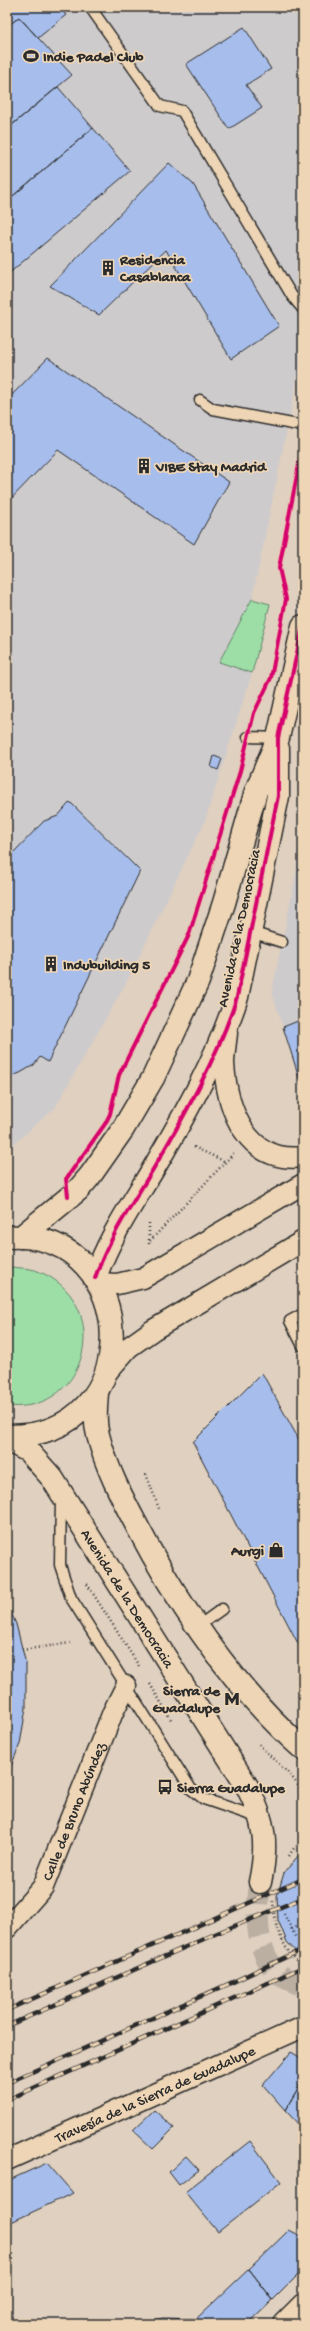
<svg xmlns="http://www.w3.org/2000/svg" width="310" height="2331" font-family="'Gochi Hand',sans-serif">
  <style>
    .built { fill: #cecbcd }
    .green { fill: #9ddea7; stroke: #648469 }
    .building { fill: #a7beec; stroke: #2b2b2b }
    .lines { fill: none; stroke-linecap: round; stroke-linejoin: round }
    .primary-tunnel { stroke: #bbafa2; stroke-width: 22; stroke-dasharray: 22 11; stroke-linecap: butt }
    .lane-casing { stroke: #2b2b2b; stroke-width: 13 }
    .street-casing { stroke: #2b2b2b; stroke-width: 23 }
    .secondary-casing { stroke: #2b2b2b; stroke-width: 25 }
    .primary-casing { stroke: #2b2b2b; stroke-width: 25 }
    .path { stroke: #2b2b2b; stroke-width: 2.5; stroke-dasharray: 1 3; stroke-linecap: butt }
    .lane { stroke: #edd5b5; stroke-width: 10 }
    .street { stroke: #edd5b5; stroke-width: 20 }
    .secondary { stroke: #edd5b5; stroke-width: 22 }
    .primary { stroke: #edd5b5; stroke-width: 22 }
    .rail-casing { stroke: #2b2b2b; stroke-width: 4.5 }
    .rail { stroke: #edd5b5; stroke-width: 3; stroke-dasharray: 9; stroke-linecap: butt }
    .cycleway-casing { stroke: #edd5b5; stroke-width: 6 }
    .cycleway { stroke: #d6006c; stroke-width: 4 }
    .labels { text-anchor: middle; stroke-width: 3.5; stroke-linejoin: round; paint-order: stroke }
    .poi-label { font-size: 15px; font-weight: bold; fill: #2b2b2b; stroke: #edd5b5; text-anchor: start }
    .street-label { font-size: 15px; fill: #2b2b2b; stroke: #edd5b5 }
  </style>
  <rect width="100%" height="100%" fill="#dfd0c0"/>
  <filter id="ink" filterUnits="userSpaceOnUse"><feTurbulence type="fractalNoise" baseFrequency=".025" numOctaves="2"/><feDisplacementMap in="SourceGraphic" scale="8" xChannelSelector="R" yChannelSelector="G"/><feConvolveMatrix kernelMatrix="1 2 1 2 8 2 1 2 1" color-interpolation-filters="sRGB"/></filter>
  <g filter="url(#ink)">
    <path class="built" d="M 7,7 L 303,7 L 303,351 L 252,599 L 270,604 L 252,673 L 205,821 L 128,979 L 55,1108 L 7,1150 Z
      M 303,839 L 303,1090 L 272,992 Z"/>
    <path class="green" d="M 252,599 L 270,604 L 252,673 L 219,662 Z
      M 11,1267 C 18,1268 28,1268 35,1270 C 115,1298 91,1415 7,1406 L 7,1268 Z"/>
    <path class="building" d="M 7,7 L 59,7 L 66,15 L 38,38 L 19,17 L 7,27 Z
      M 19,17 L 72,75 L 7,129 L 7,27 Z
      M 244,27 L 271,69 L 246,85 L 262,108 L 229,129 L 186,64 Z
      M 58,87 L 93,128 L 7,201 L 7,129 Z
      M 93,128 L 130,171 L 7,275 L 7,201 Z
      M 169,163 L 193,184 L 279,326 L 231,359 L 166,250 L 99,315 L 50,286 Z
      M 48,358 L 229,482 L 194,544 L 58,450 L 7,503 L 7,400 Z
      M 214,756 L 222,759 L 218,770 L 211,767 Z
      M 70,802 L 140,871 L 48,1062 L 40,1057 L 34,1065 L 20,1073 L 7,1078 L 7,854 L 12,854 L 44,821 L 58,816 Z
      M 303,1019 L 303,1090 L 283,1027 Z
      M 262,1373 L 303,1447 L 303,1653 L 193,1442 Z
      M 7,1603 L 16,1624 L 26,1664 L 26,1708 L 20,1744 L 7,1776 Z
      M 303,1850 L 303,1960 L 287,1942 L 278,1920 L 277,1896 L 284,1873 Z
      M 291,2052 L 303,2059 L 303,2080 L 285,2110 L 263,2085 Z
      M 303,2080 L 303,2126 L 302,2128 L 285,2110 Z
      M 154,2110 L 174,2128 L 153,2149 L 133,2130 Z
      M 250,2141 L 281,2182 L 218,2232 L 185,2192 Z
      M 186,2156 L 199,2170 L 179,2185 L 169,2172 Z
      M 47,2163 L 73,2193 L 7,2224 L 7,2181 Z
      M 289,2230 L 303,2237 L 303,2270 L 273,2300 L 249,2269 Z
      M 249,2269 L 273,2300 L 248,2324 L 132,2324 L 163,2318 L 196,2319 Z"/>
    <g class="lines">
      <path class="primary-tunnel" d="M 260,1882 C 257,1914 253,1948 278,1973 C 284,1979 296,1982 303,1986"/>
      <defs>
        <path id="lane" d="M 90,7 L 160,106 L 182,111 L 292,296 L 303,309
          M 200,400 L 213,409 L 303,426
          M 248,737 L 278,738
          M 251,932 L 282,942
          M 303,1314 L 290,1321 L 303,1346
          M 61,1499 L 60,1565 L 71,1598 L 191,1789 L 204,1799 L 260,1818
          M 197,1627 L 222,1609"/>
        <g id="street">
          <path d="M 227,1033 C 226,1043 224,1054 224,1064 C 227,1110 247,1164 303,1157"/>
          <path d="M 98,1283 L 117,1284 L 143,1278 L 303,1184"/>
          <path d="M 108,1371 L 129,1347 L 153,1330 L 303,1241"/>
          <path id="s1" d="M 7,1928 L 43,1887 L 113,1712 L 126,1686"/>
          <path id="s2" d="M 7,2160 L 303,2027"/>
        </g>
        <path id="secondary" d="M 284,2324 L 303,2305"/>
        <g id="primary">
          <path d="M 21,1237 L 78,1190 L 90,1176 L 123,1129 L 153,1078 L 198,981 L 224,903 L 256,791 L 278,738 L 303,626"/>
          <path d="M 95,1278 C 109,1237 133,1203 155,1166 C 186,1113 218,1056 237,997 L 278,796 L 278,749"/>
          <path d="M 97,1393 C 96,1407 94,1421 98,1435 C 106,1467 122,1498 137,1526 C 180,1608 233,1687 303,1749"/>
          <path d="M 7,1436 C 151,1438 141,1231 11,1237"/>
          <path id="s3" d="M 7,1440 L 28,1451 L 52,1478 L 248,1788 C 265,1822 268,1845 260,1882"/>
        </g>
      </defs>
      <use href="#lane" class="lane-casing"/>
      <use href="#street" class="street-casing"/>
      <use href="#secondary" class="secondary-casing"/>
      <use href="#primary" class="primary-casing"/>
      <path class="path" d="M 194,1147 L 226,1162
        M 149,1223 L 149,1247
        M 150,1241 L 234,1153
        M 146,1474 L 159,1509
        M 87,1584 L 139,1666
        M 22,1650 L 70,1643
        M 150,1684 L 172,1721
        M 259,1744 C 274,1763 295,1773 303,1796
        M 289,1856 L 294,1848 L 303,1842
        M 273,1901 C 275,1925 282,1951 303,1966
        M 284,1914 L 296,1938
        M 292,1929 L 303,1924"/>
      <use href="#lane" class="lane"/>
      <use href="#street" class="street"/>
      <use href="#secondary" class="secondary"/>
      <use href="#primary" class="primary"/>
      <defs>
        <path id="rail" d="M 7,2010 L 303,1879
          M 7,2026 L 215,1934 L 303,1898
          M 7,2083 L 233,1982 L 303,1949
          M 7,2100 L 303,1967"/>
      </defs>
      <use href="#rail" class="rail-casing"/>
      <use href="#rail" class="rail"/>
      <defs>
        <path id="cycleway" d="M 68,1196 L 66,1179 L 105,1124 L 110,1114 L 119,1075 L 189,935 L 240,771 L 254,713 L 271,678 L 286,599 L 279,568 L 303,444
          M 95,1278 C 109,1237 133,1203 155,1166 C 186,1113 218,1056 237,997 L 278,796 L 278,738 L 303,626"/>
      </defs>
      <use href="#cycleway" class="cycleway-casing"/>
      <use href="#cycleway" class="cycleway"/>
    </g>
  </g>
  <defs>
    <symbol id="stadium-bare" viewBox="-9 -9 18 18"><path d="M0-5a6.5 5 0 1 0 0 10a6.5 5 0 1 0 0-10ZM-3.5-1.8h7v3.6h-7Z" fill="#2b2b2b" stroke="#edd5b5" stroke-width="2.5" paint-order="stroke"/></symbol>
    <symbol id="building-bare" viewBox="-9 -9 18 18"><path d="M-4-6H4V6H1V3H-1V6H-4ZM-2.5-4.3h1.7v1.8h-1.7ZM.8-4.3h1.7v1.8H.8ZM-2.5-1h1.7V.8h-1.7ZM.8-1h1.7V.8H.8Z" fill="#2b2b2b" stroke="#edd5b5" stroke-width="2.5" paint-order="stroke"/></symbol>
    <symbol id="shop-bare" viewBox="-9 -9 18 18"><path d="M-5-2.5h2.3a2.7 3.5 0 0 1 5.4 0H5L5.5 6h-11ZM-1.5-2.5h3a1.5 2.3 0 0 0-3 0Z" fill="#2b2b2b" stroke="#edd5b5" stroke-width="2.5" paint-order="stroke"/></symbol>
    <symbol id="metro-bare" viewBox="-9 -9 18 18"><path d="M-5.5 5V-5H-3L0 0L3-5H5.5V5H3V-.5L0 4L-3-.5V5Z" fill="#2b2b2b" stroke="#edd5b5" stroke-width="2.5" paint-order="stroke"/></symbol>
    <symbol id="bus-bare" viewBox="-9 -9 18 18"><path d="M-5-6H5V4H4V6H2V4H-2V6H-4V4H-5ZM-3.5-4V0h7V-4ZM-3.5 1.2v1.5H-2V1.2ZM2 1.2v1.5H3.5V1.2Z" fill="#2b2b2b" stroke="#edd5b5" stroke-width="2.5" paint-order="stroke"/></symbol>
  </defs>
  <g fill-rule="evenodd">
    <use href="#stadium-bare" x="20" y="45" width="22" height="22"/>
    <use href="#building-bare" x="97" y="257" width="22" height="22"/>
    <use href="#building-bare" x="133" y="455" width="22" height="22"/>
    <use href="#building-bare" x="40" y="953" width="22" height="22"/>
    <use href="#shop-bare" x="265" y="1539" width="22" height="22"/>
    <use href="#metro-bare" x="221" y="1688" width="22" height="22"/>
    <use href="#bus-bare" x="154" y="1776" width="22" height="22"/>
  </g>
  <g class="labels">
    <g class="poi-label">
      <text x="43" y="61">Indie Padel Club</text>
      <text x="120" y="264">Residencia<tspan x="120" dy="17">Casablanca</tspan></text>
      <text x="156" y="471">VIBE Stay Madrid</text>
      <text x="63" y="969">Indubuilding 5</text>
      <text x="264" y="1555" text-anchor="end">Aurgi</text>
      <text x="220" y="1695" text-anchor="end">Sierra de<tspan x="220" dy="17">Guadalupe</tspan></text>
      <text x="177" y="1792">Sierra Guadalupe</text>
    </g>
    <g class="street-label">
      <text transform="translate(238 928) rotate(-78)" y="5">Avenida de la Democracia</text>
      <text dy="5" stroke="none"><textPath href="#s3" startOffset="202">Avenida de la Democracia</textPath></text>
      <text dy="5" stroke="none"><textPath href="#s1" startOffset="136">Calle de Bruno Abúndez</textPath></text>
      <text dy="5" stroke="none"><textPath href="#s2" startOffset="162">Travesía de la Sierra de Guadalupe</textPath></text>
    </g>
  </g>
  <rect width="310" height="2331" fill="none" stroke="#edd5b5" stroke-width="24"/>
  <rect x="12" y="12" width="286" height="2307" fill="none" stroke="#2b2b2b" stroke-width="1.5" filter="url(#ink)"/>
</svg>
